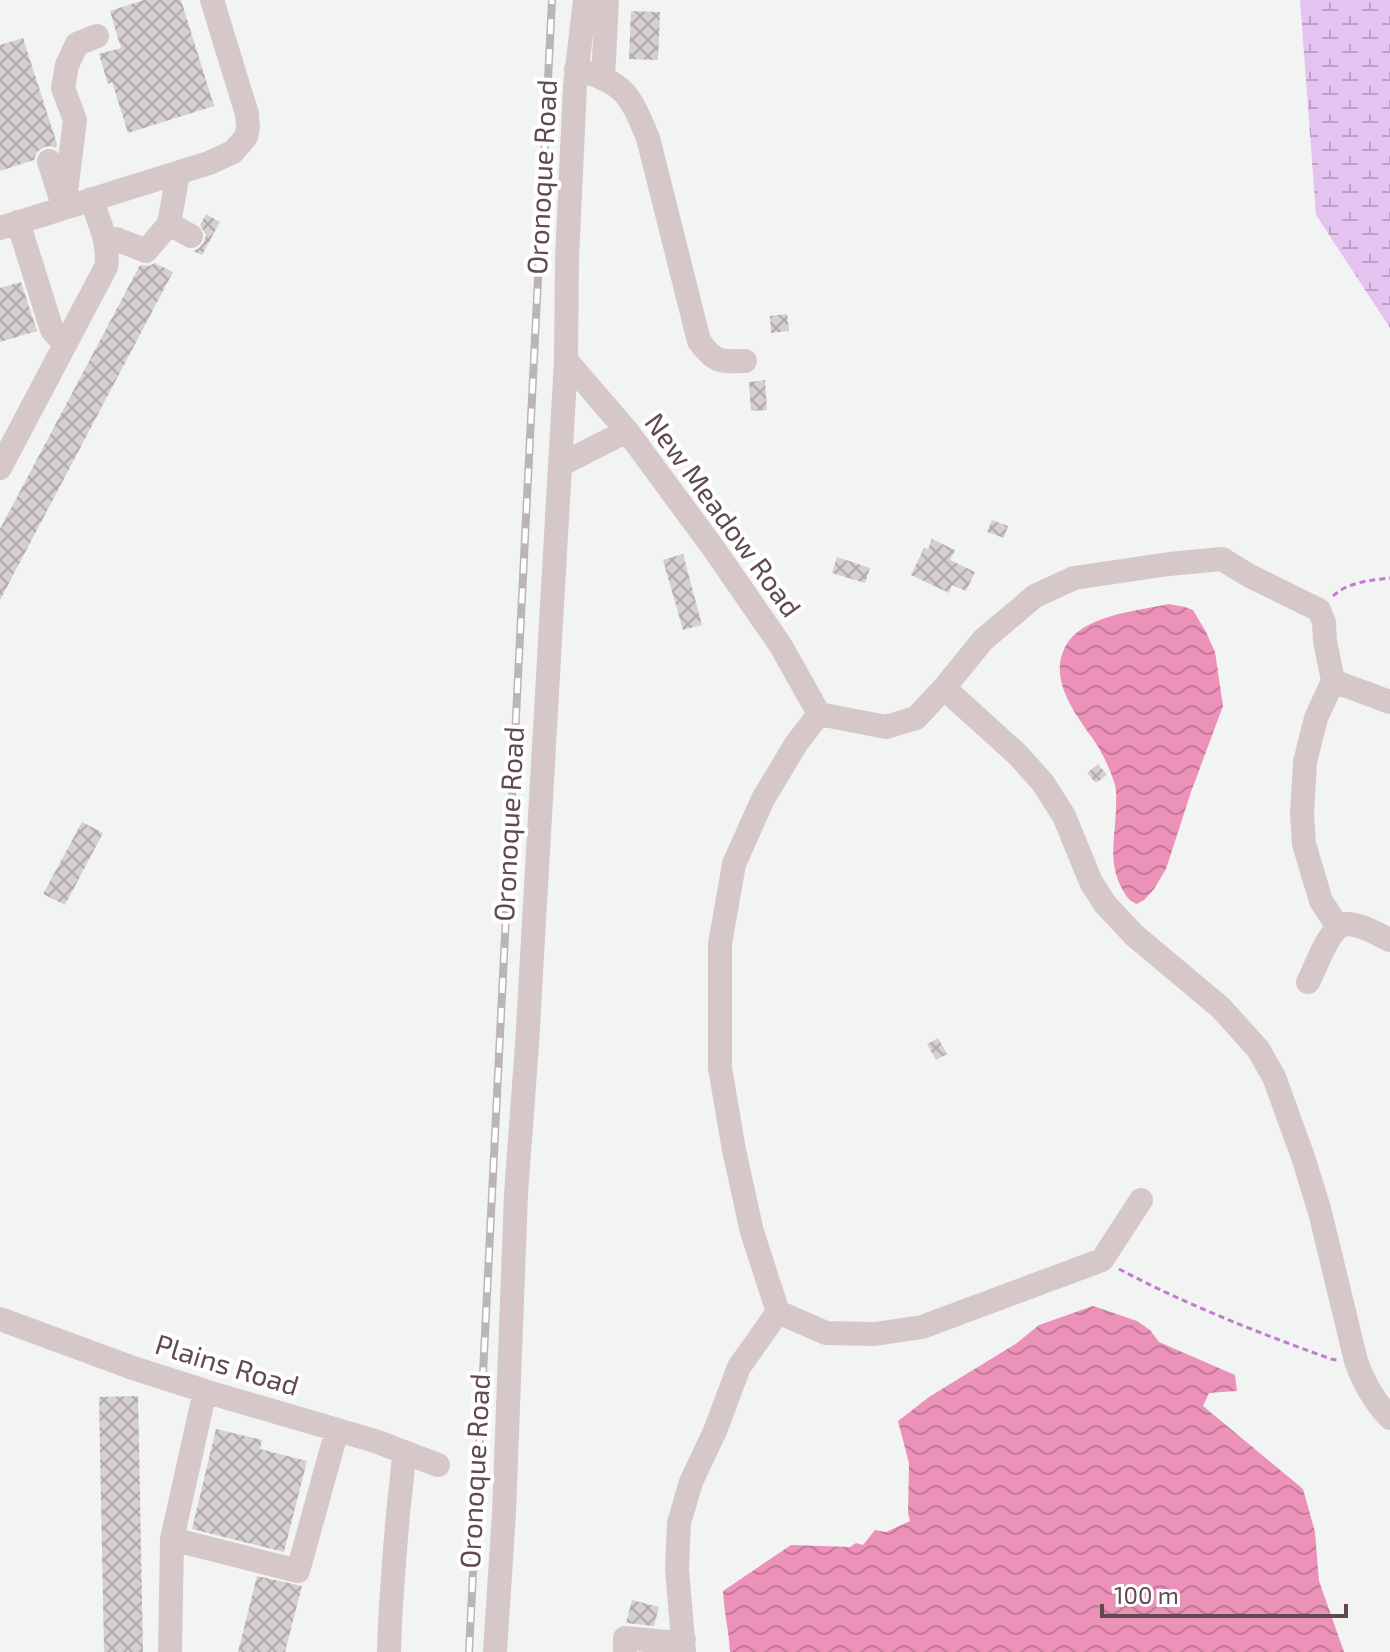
<svg xmlns="http://www.w3.org/2000/svg" width="1390" height="1652" font-family="'Exo 2',sans-serif">
  <style>
    .wetland { fill: url(#wetland-marsh) }
    .water { fill: url(#water-waves) }
    .building { fill: url(#building-cross-hatch) }
    .lines { fill: none; stroke-linecap: round; stroke-linejoin: round }
    .path { stroke: #c27bce; stroke-width: 3; stroke-dasharray: 6 4; stroke-linecap: butt }
    .minor { stroke: #d6c7c9; stroke-width: 24 }
    .rail-casing { stroke: #bcb5b5; stroke-width: 8 }
    .rail { stroke: #fff; stroke-width: 5; stroke-dasharray: 15; stroke-linecap: butt }
    .labels { text-anchor: middle; stroke-width: 8; stroke-linejoin: round; paint-order: stroke }
    .street-label { font-size: 28px; fill: #604a4e; stroke: #fff }
  </style>
  <defs>
    <pattern id="wetland-marsh" width="20" height="14" patternUnits="userSpaceOnUse" patternTransform="scale(2)"><rect width="20" height="14" fill="#e4c3f0"/><path d="M1 5h8M5 5V1M11 12h8M15 12V8" fill="none" stroke="#bca0c5"/></pattern>
    <pattern id="water-waves" width="16" height="10" patternUnits="userSpaceOnUse" patternTransform="scale(2)"><rect width="16" height="10" fill="#ec91b8"/><path d="M0 5q4-4 8 0t8 0" fill="none" stroke="#c37898"/></pattern>
    <pattern id="building-cross-hatch" width="8" height="8" patternUnits="userSpaceOnUse" patternTransform="scale(2)"><rect width="8" height="8" fill="#d6cfd0"/><path d="M0 0l8 8M0 8l8-8" fill="none" stroke="#b1aaab"/></pattern>
  </defs>
  <rect width="100%" height="100%" fill="#f2f4f3"/>
  <path class="wetland" d="M 1300,0 L 1390,0 L 1390,328 L 1316,215 Z"/>
  <path class="water" d="M 1169,604 L 1185,607 L 1193,610 L 1206,632 L 1215,652 L 1223,706 L 1191,792 L 1166,869 L 1154,889 L 1144,900 L 1137,904 C 1130,901 1128,899 1124,892 C 1107,864 1115,840 1116,809 C 1116,801 1117,793 1115,785 C 1110,768 1101,750 1091,736 C 1073,711 1049,678 1065,647 C 1081,615 1137,611 1169,604 Z
    M 1093,1306 L 1137,1321 L 1150,1330 L 1159,1342 L 1235,1375 L 1237,1391 L 1209,1393 L 1203,1406 L 1303,1489 L 1315,1532 L 1319,1581 L 1344,1652 L 730,1652 C 729,1632 724,1612 723,1591 L 791,1545 L 850,1547 L 856,1543 L 863,1545 L 875,1530 L 886,1532 L 910,1521 L 908,1513 L 909,1463 L 898,1421 L 929,1397 L 1017,1343 L 1039,1325 Z"/>
  <path class="building" d="M 144,0 L 181,0 L 214,106 L 128,133 L 112,82 L 108,84 L 99,54 L 121,48 L 110,11 Z
    M 631,11 L 660,12 L 658,60 L 629,59 Z
    M 23,38 L 57,144 L 56,148 L 51,146 L 44,147 L 37,152 L 34,160 L 0,171 L 0,45 Z
    M 206,214 L 220,222 L 202,255 L 193,251 L 199,248 L 204,242 L 206,235 L 200,225 Z
    M 155,263 L 173,272 L 0,600 L 0,529 L 140,265 L 149,266 Z
    M 21,282 L 37,331 L 0,342 L 0,288 Z
    M 787,314 L 789,331 L 771,333 L 770,316 Z
    M 765,380 L 767,410 L 751,411 L 749,382 Z
    M 992,520 L 1008,526 L 1004,538 L 987,532 Z
    M 932,539 L 955,550 L 950,560 L 975,572 L 966,591 L 952,585 L 949,593 L 911,575 L 924,548 L 928,549 Z
    M 683,554 L 702,625 L 683,630 L 663,560 Z
    M 837,557 L 870,568 L 865,583 L 832,573 Z
    M 1098,764 L 1107,775 L 1096,783 L 1087,773 Z
    M 82,822 L 103,833 L 65,905 L 43,894 Z
    M 938,1038 L 947,1054 L 936,1060 L 927,1044 Z
    M 138,1396 L 143,1652 L 104,1652 L 99,1397 Z
    M 216,1429 L 262,1440 L 260,1449 L 307,1461 L 284,1552 L 192,1529 Z
    M 257,1576 L 302,1586 L 285,1652 L 238,1652 Z
    M 632,1600 L 659,1607 L 654,1626 L 626,1623 Z"/>
  <g class="lines">
    <path class="path" d="M 1333,596 C 1348,582 1371,580 1390,578
      M 1119,1269 C 1187,1305 1259,1333 1331,1359 L 1337,1360"/>
    <path class="minor" d="M 576,69 C 625,83 629,93 648,138 L 699,341 C 714,362 720,362 745,361
      M 603,79 L 607,0
      M 49,161 L 62,202
      M 64,208 L 75,120 L 63,88 L 67,65 L 77,44 L 97,36
      M 18,222 L 52,330 L 65,345
      M 169,224 L 191,236
      M 0,228 L 209,163 L 233,152 L 246,137 L 248,128 L 247,114 L 212,0
      M 105,242 L 116,239 L 146,251 L 169,224 L 178,173
      M 566,360 L 627,431 L 714,549 L 781,646 L 819,714
      M 560,465 L 627,431
      M 0,468 L 106,267 C 110,244 99,221 91,199
      M 1333,681 L 1390,702
      M 944,688 L 1018,755 L 1043,783 L 1064,816 L 1091,882 L 1105,904 L 1134,935 L 1221,1008 L 1258,1049 L 1274,1077 L 1303,1157 L 1320,1212 L 1356,1361 C 1364,1384 1374,1401 1390,1418
      M 819,714 L 796,744 L 763,799 L 734,864 L 720,944 L 720,1068 L 734,1150 L 752,1232 L 778,1312 L 826,1333 L 875,1334 L 922,1327 L 1102,1260 L 1141,1200
      M 819,714 L 886,727 L 916,718 L 944,688 L 983,640 L 1035,596 L 1074,578 L 1169,564 L 1222,559 L 1248,575 L 1319,610 L 1324,622 L 1325,641 L 1333,681 L 1316,718 L 1305,762 L 1302,814 L 1304,844 L 1321,901 L 1338,927
      M 1308,982 C 1316,968 1329,925 1347,924 C 1361,924 1377,934 1390,940
      M 0,1319 L 133,1368 L 211,1393 L 375,1441 L 438,1465
      M 172,1539 L 298,1571 L 337,1430
      M 170,1652 L 172,1539 L 205,1391
      M 389,1652 C 390,1606 394,1560 398,1514 C 400,1493 403,1473 404,1452
      M 495,1652 L 504,1513 L 516,1194 L 527,1044 L 566,360 L 567,258 L 575,86 L 585,0
      M 625,1652 L 625,1638 L 666,1642 L 684,1640
      M 684,1652 L 677,1569 L 679,1523 L 691,1482 L 715,1431 L 739,1367 L 778,1312"/>
    <defs>
      <path id="rail" d="M 469,1652 L 552,0"/>
    </defs>
    <use href="#rail" class="rail-casing"/>
    <use href="#rail" class="rail"/>
  </g>
  <g class="labels">
    <g class="street-label">
      <text transform="translate(542 177) rotate(-87)" y="10">Oronoque Road</text>
      <text transform="translate(723 515) rotate(54)" y="10">New Meadow Road</text>
      <text transform="translate(509 824) rotate(-87)" y="10">Oronoque Road</text>
      <text transform="translate(227 1365) rotate(17)" y="10">Plains Road</text>
      <text transform="translate(475 1471) rotate(-87)" y="10">Oronoque Road</text>
    </g>
  </g>
  <path d="M1102 1604v12h244v-12" fill="none" stroke="#604a4e" stroke-width="4"/>
  <text x="1114" y="1604" font-size="24" fill="#604a4e" stroke="#ffffff" stroke-width="6" paint-order="stroke">100 m</text>
</svg>
